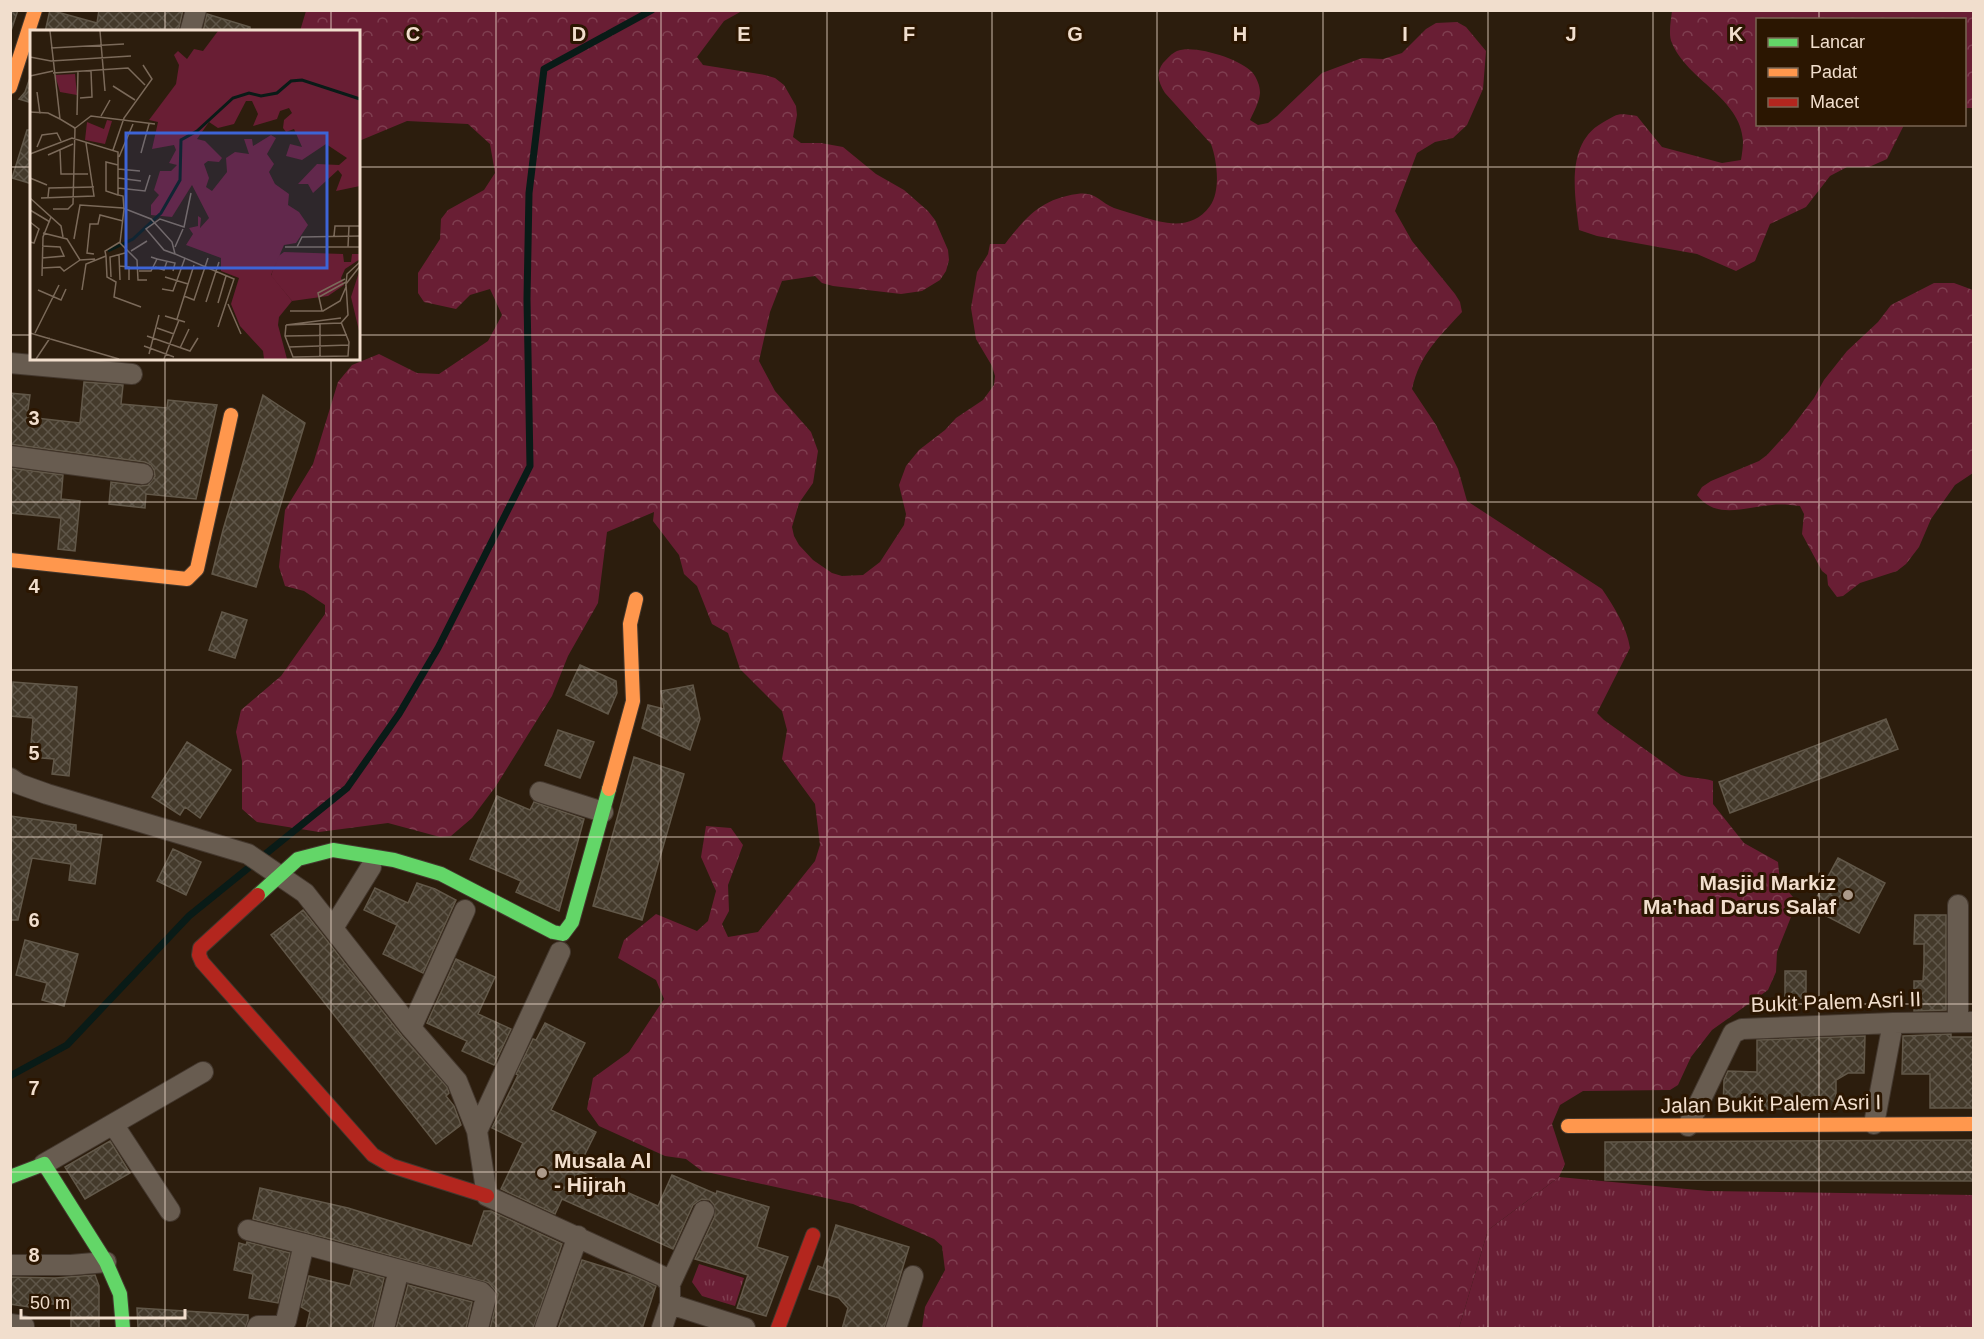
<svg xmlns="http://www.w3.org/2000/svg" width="1984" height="1339" font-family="Helvetica,sans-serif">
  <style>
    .grass { fill: url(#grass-tufts) }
    .forest { fill: url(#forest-crowns) }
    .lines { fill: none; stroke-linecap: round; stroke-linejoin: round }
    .stream { stroke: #091b17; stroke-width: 7 }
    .building { fill: url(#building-cross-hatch); stroke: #625849; stroke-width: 1.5 }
    .street-casing { stroke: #44382e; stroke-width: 22 }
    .fast-casing { stroke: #44382e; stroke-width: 16 }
    .slow-casing { stroke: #44382e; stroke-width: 16 }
    .jam-casing { stroke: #44382e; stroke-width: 16 }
    .street { stroke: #685c50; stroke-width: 20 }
    .fast { stroke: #63d668; stroke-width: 14 }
    .slow { stroke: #ff974d; stroke-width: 14 }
    .jam { stroke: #b3261e; stroke-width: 14 }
    .grid { fill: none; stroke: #f1decd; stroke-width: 1.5; stroke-opacity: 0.55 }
    .poi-dot { fill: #ac9a8a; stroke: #2b1601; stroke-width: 2 }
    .labels { text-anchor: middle; stroke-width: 6; stroke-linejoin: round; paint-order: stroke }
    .poi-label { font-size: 21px; font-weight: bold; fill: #f1decd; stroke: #2b1601; text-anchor: end }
    .street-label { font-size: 21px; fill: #f1decd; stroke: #2b1601 }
    .inset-river { fill: none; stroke: #091b17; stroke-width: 3 }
    .inset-road { fill: none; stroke: #7b6a5a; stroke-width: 1.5 }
    .view { fill: #3d64d6; fill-opacity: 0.15; stroke: #3d64d6; stroke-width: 3 }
    .inset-edge { fill: none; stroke: #f1decd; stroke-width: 3 }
    .grid-label { font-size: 20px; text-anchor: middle; font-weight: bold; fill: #f1decd; stroke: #2b1601; stroke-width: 6; stroke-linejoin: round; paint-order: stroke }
  </style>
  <defs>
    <pattern id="grass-tufts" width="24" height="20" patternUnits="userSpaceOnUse" patternTransform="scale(1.5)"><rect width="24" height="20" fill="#691e34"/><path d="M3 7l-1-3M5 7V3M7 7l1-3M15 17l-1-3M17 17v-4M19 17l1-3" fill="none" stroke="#7f3e50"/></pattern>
    <pattern id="forest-crowns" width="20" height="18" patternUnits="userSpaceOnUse" patternTransform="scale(1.5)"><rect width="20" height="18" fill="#691e34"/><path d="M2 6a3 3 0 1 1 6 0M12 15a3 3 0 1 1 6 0" fill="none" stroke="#7f3e50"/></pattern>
    <pattern id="building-cross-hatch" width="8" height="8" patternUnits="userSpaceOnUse" patternTransform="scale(1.5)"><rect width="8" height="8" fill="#443a2b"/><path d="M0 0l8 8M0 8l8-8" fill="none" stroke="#5f5649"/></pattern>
  </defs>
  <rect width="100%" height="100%" fill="#2c1d0d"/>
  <path class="grass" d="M 1559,1177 L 1708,1191 L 1973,1195 L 1973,1328 L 1459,1328 L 1488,1230 Z
    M 699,1264 L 744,1278 L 735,1306 L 702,1296 L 692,1282 Z"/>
  <path class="forest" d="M 306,11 L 742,11 L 724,21 L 697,57 L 703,65 L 765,75 L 775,78 L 784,85 L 796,106 L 797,115 L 793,137 L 801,143 L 821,143 L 843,147 L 876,174 L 904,190 L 928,211 L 935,220 L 948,250 L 949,260 L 946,271 L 940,280 L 922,291 L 901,294 L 833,286 L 822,283 L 815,276 L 782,281 L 770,312 L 759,361 L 775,391 L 811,432 L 818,451 L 813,483 L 799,503 L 792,527 L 794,536 L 799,545 L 813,560 L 832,573 L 842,576 L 863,575 L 880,562 L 904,525 L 906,514 L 899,485 L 906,466 L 919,450 L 945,430 L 956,418 L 983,400 L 994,385 L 995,376 L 992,366 L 976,339 L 971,308 L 977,272 L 988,254 L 990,244 L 1005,244 C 1026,217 1041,199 1077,194 C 1096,191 1099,202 1114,208 C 1122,211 1131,213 1140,216 C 1165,224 1192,231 1210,206 C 1221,191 1217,160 1211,144 L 1165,93 C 1159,83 1155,74 1163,63 C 1167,59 1172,53 1177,51 C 1194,44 1240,59 1252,72 C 1257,78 1260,86 1260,93 C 1259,103 1254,111 1250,120 L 1258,125 L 1268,123 L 1277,116 L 1322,73 L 1362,58 L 1383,59 L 1402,53 L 1426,29 L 1436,23 L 1457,22 L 1466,27 L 1486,51 L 1483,89 L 1467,125 L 1453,138 L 1435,142 L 1417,153 L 1395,211 L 1412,241 L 1455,294 L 1460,302 L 1462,312 C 1439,337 1420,354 1412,389 L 1436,425 L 1458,469 L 1467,501 L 1602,589 C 1614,607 1627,627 1630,648 L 1597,713 L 1604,720 L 1681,775 C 1692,779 1702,777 1713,781 L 1713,804 L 1744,843 L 1778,862 L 1780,882 L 1793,897 L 1795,907 L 1777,952 L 1776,972 L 1768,990 L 1712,1030 L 1691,1057 L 1678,1085 L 1670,1090 L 1583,1091 L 1560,1105 L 1552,1124 L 1565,1164 L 1559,1177 L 1488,1230 L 1459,1328 L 922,1328 L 925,1307 L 945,1270 L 942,1246 L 934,1239 L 853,1204 L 702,1171 L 686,1159 L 665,1156 L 599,1126 L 587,1109 L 593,1078 L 629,1052 L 664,999 L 656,980 L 618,958 L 624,940 L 656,914 L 697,931 L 708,921 L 716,891 L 701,857 L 706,826 L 731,828 L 743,845 L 728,885 L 729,911 L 722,924 L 728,937 L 758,932 L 815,861 L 820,845 L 815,804 L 782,759 L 787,730 L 782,711 L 740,669 L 728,633 L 712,624 L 697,586 L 684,574 L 679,555 L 653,521 L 654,512 L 607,532 L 598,603 L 568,656 L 552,696 L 496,786 L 472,818 L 451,836 L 440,837 L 388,823 L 319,832 L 257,822 L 242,809 L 242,761 L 236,732 L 241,710 L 281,676 L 325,614 L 325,605 L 304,591 L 285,586 L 279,567 L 285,510 L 313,464 L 338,382 L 352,365 L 379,354 L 417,373 L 439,374 L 488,341 L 502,315 L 490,289 L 470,295 L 456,309 L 424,302 L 418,293 L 418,273 L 440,239 L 441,219 L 448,210 L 484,190 L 495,173 L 490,144 L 468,124 L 407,121 L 359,141 L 358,32 L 300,31 Z
    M 1672,11 L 1973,11 L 1973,108 L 1965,108 L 1964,20 L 1758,20 L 1758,124 L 1904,125 L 1887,159 L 1869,167 L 1847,167 L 1830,176 L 1806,207 L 1770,224 L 1755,261 L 1736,271 L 1697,254 L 1597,236 L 1579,230 C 1575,195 1565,144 1602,123 C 1619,113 1617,113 1637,116 L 1662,147 L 1722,163 L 1741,160 C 1742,154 1743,147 1743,141 C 1741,98 1687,80 1672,43 C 1668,35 1671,20 1672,11 Z
    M 1934,283 L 1954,283 L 1973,290 L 1973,473 L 1955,485 L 1931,519 L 1919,547 L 1906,564 L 1897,571 L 1860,583 L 1843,596 L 1837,597 L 1828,585 L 1827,575 L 1822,571 L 1802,534 L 1804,514 L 1800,506 C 1791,505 1781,504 1772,505 C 1746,507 1715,520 1697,495 L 1702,487 L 1711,481 L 1759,461 L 1767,455 L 1789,431 L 1814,398 L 1824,380 L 1847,351 L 1878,322 L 1891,305 Z"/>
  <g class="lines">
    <path class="stream" d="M 10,1076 L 67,1045 L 189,916 L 347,788 L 399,714 L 438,648 L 530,466 L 527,299 L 529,193 L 544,69 L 652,10"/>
  </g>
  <path class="building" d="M 10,10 L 18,10 L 10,34 Z
    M 50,10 L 97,23 L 99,10 L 183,10 L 178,32 L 45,32 Z
    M 207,14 L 250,27 L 250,32 L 203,32 Z
    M 32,72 L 32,103 L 19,99 L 25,92 Z
    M 27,130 L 32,130 L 32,184 L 12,178 Z
    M 84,382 L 123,385 L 121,404 L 167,408 L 168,400 L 217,405 L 196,499 L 146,494 L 145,508 L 109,504 L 111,482 L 141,486 L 148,485 L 155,476 L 154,470 L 151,465 L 145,462 L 10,444 L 10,393 L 30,395 L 27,417 L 80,423 Z
    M 263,395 L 305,423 L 256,587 L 212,574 L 223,530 Z
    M 10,468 L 63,475 L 61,499 L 80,501 L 75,551 L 58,549 L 61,518 L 10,513 Z
    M 222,612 L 247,620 L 235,658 L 209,650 Z
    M 580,665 L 616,681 L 617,693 L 608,714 L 566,695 Z
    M 13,682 L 77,687 L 69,776 L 52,774 L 54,759 L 30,757 L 33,718 L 10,716 Z
    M 693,685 L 700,719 L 690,750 L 642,728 L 648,705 L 664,709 L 661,691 Z
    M 1886,719 L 1898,749 L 1730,813 L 1719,782 Z
    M 558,730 L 594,742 L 580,778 L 545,765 Z
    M 187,742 L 231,770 L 200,818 L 185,807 L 180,815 L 152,797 Z
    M 634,757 L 684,774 L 642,920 L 593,906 Z
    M 497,796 L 530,810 L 534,802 L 584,819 L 559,911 L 516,892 L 521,881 L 470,859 Z
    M 10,816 L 76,825 L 76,831 L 102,835 L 95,884 L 69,880 L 71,864 L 32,858 L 18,920 L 10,920 Z
    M 173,849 L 201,862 L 186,895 L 157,881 Z
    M 1838,858 L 1885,883 L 1859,933 L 1811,908 Z
    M 417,883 L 435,889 L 456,900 L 423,973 L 383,954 L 397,925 L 364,910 L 375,888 L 408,903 Z
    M 303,910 L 402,1036 L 447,1087 L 449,1093 L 446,1096 L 454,1106 L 461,1125 L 436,1144 L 271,935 Z
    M 1915,915 L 1946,915 L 1946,1010 L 1914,1011 L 1914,981 L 1923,981 L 1924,963 L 1924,944 L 1914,944 Z
    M 25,940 L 78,954 L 64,1006 L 42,1000 L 47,983 L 16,975 Z
    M 456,959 L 495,977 L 478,1014 L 511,1029 L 494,1065 L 462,1051 L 467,1041 L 427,1023 Z
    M 1785,971 L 1806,971 L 1806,998 L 1785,998 Z
    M 545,1023 L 585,1043 L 551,1110 L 596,1132 L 577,1170 L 658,1206 L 672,1175 L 716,1194 L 717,1191 L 769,1207 L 757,1247 L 788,1257 L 766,1316 L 737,1308 L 748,1275 L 695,1259 L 715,1216 L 714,1205 L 710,1200 L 702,1199 L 693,1205 L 673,1249 L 562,1199 L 555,1214 L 501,1189 L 523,1143 L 492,1128 L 518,1075 L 516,1074 L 533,1039 L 536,1040 Z
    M 1951,1034 L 1951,1037 L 1974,1037 L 1974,1108 L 1930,1108 L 1930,1074 L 1902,1074 L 1903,1036 Z
    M 1865,1036 L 1864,1073 L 1848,1073 L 1836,1080 L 1836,1109 L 1723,1109 L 1724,1080 L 1728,1071 L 1757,1072 L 1757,1040 Z
    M 1974,1140 L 1974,1181 L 1605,1180 L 1605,1142 Z
    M 110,1141 L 130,1173 L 85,1199 L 65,1167 Z
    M 260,1188 L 348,1208 L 472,1246 L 484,1211 L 491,1211 L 562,1244 L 533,1329 L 490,1329 L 498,1294 L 489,1283 L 335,1240 L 253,1219 Z
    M 836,1225 L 909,1247 L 884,1329 L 842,1329 L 848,1308 L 839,1298 L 809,1289 L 818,1266 L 823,1268 Z
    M 247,1242 L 290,1253 L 278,1303 L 249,1298 L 253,1274 L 234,1270 L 239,1243 L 246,1245 Z
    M 582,1260 L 634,1276 L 656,1286 L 642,1329 L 558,1329 Z
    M 354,1270 L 384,1278 L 372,1329 L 306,1329 L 310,1312 L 301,1307 L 309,1276 L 350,1286 Z
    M 95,1275 L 99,1286 L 99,1329 L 71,1329 L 71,1304 L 30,1304 L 29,1307 L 10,1304 L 10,1277 L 55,1278 Z
    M 408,1285 L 472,1302 L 466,1329 L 396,1329 Z
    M 137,1308 L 248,1315 L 248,1320 L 245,1329 L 138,1329 Z"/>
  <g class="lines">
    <defs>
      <path id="street" d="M 190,32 L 196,10
        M 10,363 L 132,374
        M 10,456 L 143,474
        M 10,778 L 19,784 L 47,794 L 248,854 L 305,893 L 411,1028 L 457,1081 L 477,1131 L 487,1196 L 664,1277 L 670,1284 L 670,1304 L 745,1328
        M 540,792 L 603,812
        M 333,928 L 371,867
        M 1958,1022 L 1958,905
        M 411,1028 L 465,910
        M 113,1124 L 170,1211
        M 1874,1124 L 1893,1023
        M 1688,1126 L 1733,1033 L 1742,1029 L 1893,1023 L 1974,1022
        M 477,1131 L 560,952
        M 44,1164 L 203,1072
        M 248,1230 L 304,1244 L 286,1321 L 280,1326 L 258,1326 L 257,1328
        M 304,1244 L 481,1292 L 486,1297 L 478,1328
        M 10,1265 L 71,1265 L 106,1262
        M 670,1284 L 704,1211
        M 10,1324 L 24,1326 L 24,1328
        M 384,1328 L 399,1270
        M 545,1328 L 578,1236
        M 662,1328 L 670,1304
        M 896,1328 L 913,1276"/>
      <path id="fast" d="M 258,895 L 298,859 L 333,850 L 394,860 L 441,874 L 553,932 L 563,934 L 572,922 L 609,789
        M 10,1177 L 44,1164 L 106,1262 L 120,1294 L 123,1328"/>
      <path id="slow" d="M 10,87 L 35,10
        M 10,560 L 187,579 L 197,569 L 231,415
        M 609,789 L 633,701 L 630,624 L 636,599
        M 1568,1126 L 1974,1124"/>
      <path id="jam" d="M 258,895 L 200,948 L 199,955 L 202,962 L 373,1155 L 392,1166 L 487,1196
        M 778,1328 L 813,1235"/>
    </defs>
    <use href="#street" class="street-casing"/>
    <use href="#fast" class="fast-casing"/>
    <use href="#slow" class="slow-casing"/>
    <use href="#jam" class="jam-casing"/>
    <use href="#street" class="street"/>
    <use href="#fast" class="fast"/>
    <use href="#slow" class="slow"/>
    <use href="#jam" class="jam"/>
  </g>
  <path class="grid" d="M 165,10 L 165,32M 331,10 L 331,32M 496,10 L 496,1328M 661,10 L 661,1328M 827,10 L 827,1328M 992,10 L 992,1328M 1157,10 L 1157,1328M 1323,10 L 1323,1328M 1488,10 L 1488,1328M 1653,10 L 1653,1328M 1819,10 L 1819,20M 1819,124 L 1819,1328M 10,167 L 32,167M 358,167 L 1974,167M 10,335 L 32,335M 358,335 L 1974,335M 165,358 L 165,1328M 331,358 L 331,1328M 10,502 L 1974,502M 10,670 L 1974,670M 10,837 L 1974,837M 10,1004 L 1974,1004M 10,1172 L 1974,1172"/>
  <g class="poi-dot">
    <circle cx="1848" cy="895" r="6"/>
    <circle cx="542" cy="1173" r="6"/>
  </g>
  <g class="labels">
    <g class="poi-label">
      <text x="1836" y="890">Masjid Markiz<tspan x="1836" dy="24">Ma'had Darus Salaf</tspan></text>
      <text x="554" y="1168" text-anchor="start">Musala Al<tspan x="554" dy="24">- Hijrah</tspan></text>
    </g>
    <g class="street-label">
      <text transform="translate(1836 1002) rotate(-2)" y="7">Bukit Palem Asri II</text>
      <text transform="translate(1771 1104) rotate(-1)" y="7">Jalan Bukit Palem Asri I</text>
    </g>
  </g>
  <g transform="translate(30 30)">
    <rect width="330" height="330" fill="#2c1d0d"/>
    <path d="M 45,44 L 47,65 L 30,62 L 25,45 ZM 254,222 L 313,224 L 314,232 L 321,232 L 322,224 L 330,224 L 330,229 L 315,239 L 311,248 L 314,255 L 298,266 L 262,271 L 241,246 L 247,227 ZM 330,239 L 330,305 L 321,267 Z" fill="#691e34"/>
    <path d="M 188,1 L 330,1 L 330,156 L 306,161 L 312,145 L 308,140 L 283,163 L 278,154 L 268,154 L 287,134 L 309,135 L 317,128 L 296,114 L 272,130 L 256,126 L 260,114 L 272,117 L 264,99 L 256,102 L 253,98 L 254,90 L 262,83 L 259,78 L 250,81 L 247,89 L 223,96 L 228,84 L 222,71 L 216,71 L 204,94 L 188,98 L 179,92 L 167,109 L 175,111 L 192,128 L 189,132 L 178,131 L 174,134 L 179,148 L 176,157 L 182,161 L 197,142 L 196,128 L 205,122 L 219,124 L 214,109 L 222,109 L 223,116 L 241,105 L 246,108 L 237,124 L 244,134 L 239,142 L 245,154 L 259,164 L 258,175 L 269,182 L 278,195 L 266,213 L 254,215 L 241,245 L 262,271 L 249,287 L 248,295 L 257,329 L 234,329 L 233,321 L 210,296 L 201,274 L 209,248 L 191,241 L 191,228 L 156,215 L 163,204 L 159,198 L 168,196 L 168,186 L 171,188 L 170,198 L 179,188 L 162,155 L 142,187 L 121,185 L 121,175 L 129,165 L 124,160 L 130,141 L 141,141 L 147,135 L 139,133 L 146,120 L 144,115 L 122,119 L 128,92 L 119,90 L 146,54 L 149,35 L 144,25 L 148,21 L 157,29 L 164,19 L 173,21 ZM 77,90 L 82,91 L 75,114 L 55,110 L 57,92 L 74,99 Z" fill="#691e34"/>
    <path class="inset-river" d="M 78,221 L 103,209 L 131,183 L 150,150 L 151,110 L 167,101 L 203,68 L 219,63 L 231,66 L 247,63 L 261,51 L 272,50 L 330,69"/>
    <path class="inset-road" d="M 20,1 L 30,89 L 45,98 L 43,174 L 38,179 L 23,179M 70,1 L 75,61M 21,18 L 94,14M 0,27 L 21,31 L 101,26M 23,43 L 98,38 L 115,55M 0,46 L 23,41M 83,56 L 105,70M 7,62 L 10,84M 50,68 L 62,67 L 61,41M 0,82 L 18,83 L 30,89M 47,85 L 48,41M 71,86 L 80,70M 44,99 L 61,86 L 125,94M 7,117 L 12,105 L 27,103 L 31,111M 30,120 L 31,144 L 58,144M 83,120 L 94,88 L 122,49 L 113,35M 111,123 L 119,94M 0,124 L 42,108 L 88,122 L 88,165 L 93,166 L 94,179 L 90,213 L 107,230 L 108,250 L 117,250M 18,125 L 43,114M 89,127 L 103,94M 88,139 L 110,141M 0,148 L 17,155M 88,148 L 111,151M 88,158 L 115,161 L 120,145M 88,165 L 76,161 L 76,132 L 88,135M 18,167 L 19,158 L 64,157M 0,168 L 31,196 L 33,207M 11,168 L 64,166 L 56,113M 0,180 L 20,192M 0,192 L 9,199 L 4,213 L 0,212M 13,203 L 37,209 L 50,230 L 65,229M 304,206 L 305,196 L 330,196M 44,209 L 50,175 L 93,178 L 121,189 L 142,212 L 145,224 L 204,249 L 188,297M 145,217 L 153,199M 255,217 L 330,217M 267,217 L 272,207 L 330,206M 318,217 L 319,196M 101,221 L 117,211M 64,224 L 57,223 L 60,194 L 68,194 L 70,185 L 93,191M 145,224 L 134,220 L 116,199 L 130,189 L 154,197 L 161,163M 89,225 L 90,250M 76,226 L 77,247 L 86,252 L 84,267 L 111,277M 12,228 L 34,226 L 30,217 L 12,216M 127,229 L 145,233 L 143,241M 330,232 L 317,244 L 316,254 L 330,236M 89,236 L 99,237 L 99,250M 125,237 L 134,240 L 137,231M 12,238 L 30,237 L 34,241 L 50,230M 109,241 L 121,241 L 127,229 L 121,227M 12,246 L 13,207 L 21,187M 81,247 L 80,227 L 95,223M 135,247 L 158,254M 132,259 L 143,261 L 155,228M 8,260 L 31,270 L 36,259M 52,260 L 56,234 L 76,226 L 75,221 L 90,212M 154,266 L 164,270 L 178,228M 289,267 L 316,252M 176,272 L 189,232M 188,273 L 196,246M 198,274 L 211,304M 260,281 L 293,281 L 310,271 L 316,257M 292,281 L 288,263 L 315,249M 135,286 L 155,292M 311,288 L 256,295 L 311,293 L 318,285 L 316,254M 147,289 L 164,235M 290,294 L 290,327M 256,295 L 255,306 L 263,327 L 318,326 L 319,312 L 311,292M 127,298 L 144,304M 0,303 L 89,329M 5,303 L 29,255M 117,306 L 160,321 L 168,308M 255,306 L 317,305M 114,316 L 144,327M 259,317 L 319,315M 150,318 L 159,299M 119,324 L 129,285M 6,329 L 20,308M 134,329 L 149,290"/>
    <path class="view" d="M 96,103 L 297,103 L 297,238 L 96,238 Z"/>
    <rect width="330" height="330" class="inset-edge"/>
  </g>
  <g class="grid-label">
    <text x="413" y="41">C</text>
    <text x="579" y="41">D</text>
    <text x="744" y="41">E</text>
    <text x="909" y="41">F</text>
    <text x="1075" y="41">G</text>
    <text x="1240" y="41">H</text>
    <text x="1405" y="41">I</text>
    <text x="1571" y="41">J</text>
    <text x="1736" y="41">K</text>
    <text x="34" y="425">3</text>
    <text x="34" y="593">4</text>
    <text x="34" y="760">5</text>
    <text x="34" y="927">6</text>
    <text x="34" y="1095">7</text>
    <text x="34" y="1262">8</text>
  </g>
  <rect width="1984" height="1339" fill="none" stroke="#f1decd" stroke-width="24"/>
  <rect x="1756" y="18" width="210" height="108" fill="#2b1601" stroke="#7a6653" stroke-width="1.5"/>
  <rect x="1768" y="38" width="30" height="9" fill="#63d668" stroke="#7a6653" stroke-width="1.5"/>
  <text x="1810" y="48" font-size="18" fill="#f1decd">Lancar</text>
  <rect x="1768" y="68" width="30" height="9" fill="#ff974d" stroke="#7a6653" stroke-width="1.5"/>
  <text x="1810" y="78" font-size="18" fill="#f1decd">Padat</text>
  <rect x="1768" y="98" width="30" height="9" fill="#b3261e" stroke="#7a6653" stroke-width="1.5"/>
  <text x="1810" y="108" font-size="18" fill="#f1decd">Macet</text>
  <path d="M21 1309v9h164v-9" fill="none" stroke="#f1decd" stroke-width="3"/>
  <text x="30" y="1309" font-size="18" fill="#f1decd" stroke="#2b1601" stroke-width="4.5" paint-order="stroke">50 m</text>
</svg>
